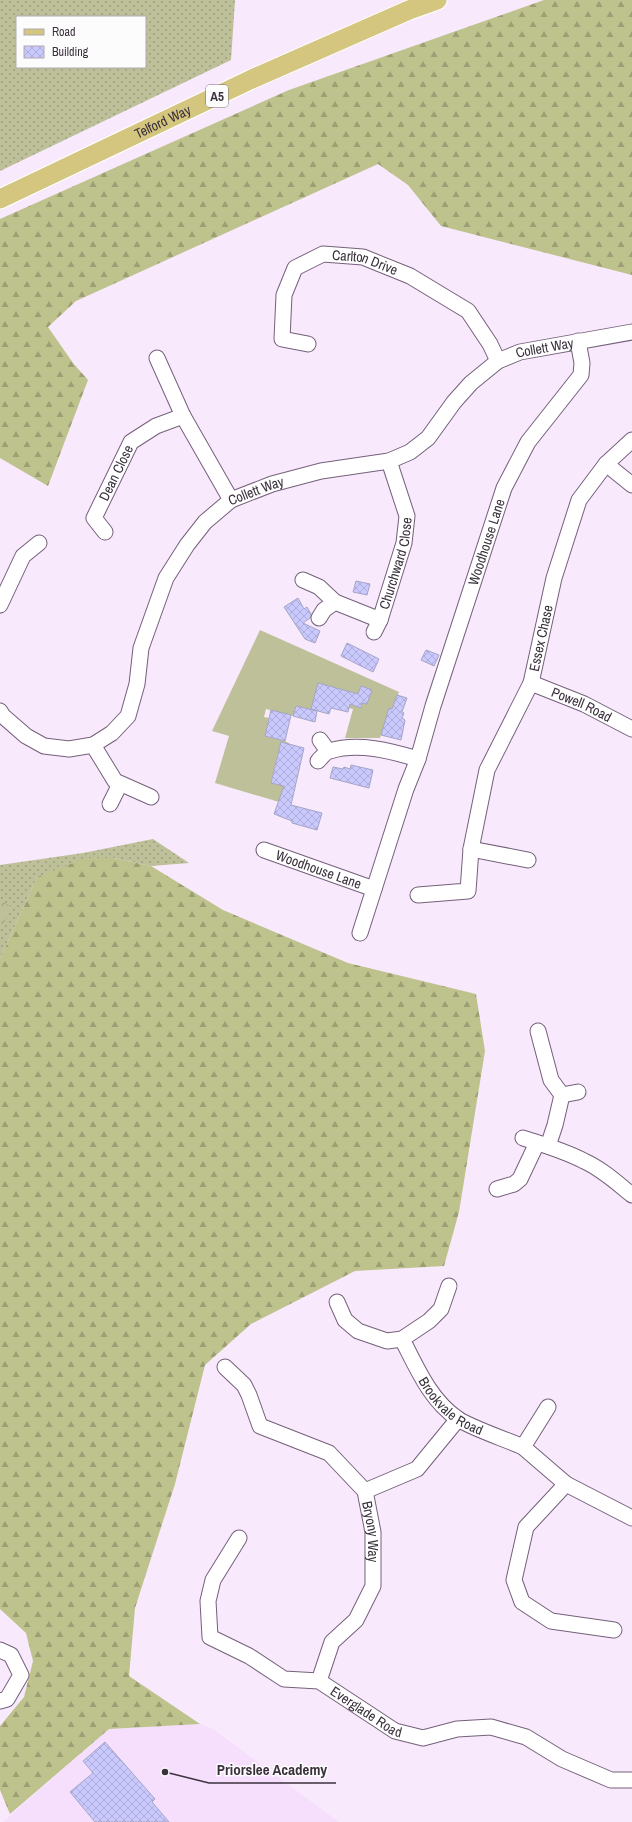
<svg xmlns="http://www.w3.org/2000/svg" width="632" height="1822" font-family="'Archivo Narrow',sans-serif">
  <style>
    .built { fill: #f6dffd }
    .grass { fill: url(#grass-dots); fill-rule: evenodd }
    .forest { fill: url(#forest-firs) }
    .park { fill: url(#park-crowns) }
    .garden { fill: #bdc099 }
    .building { fill: url(#building-cross-hatch); stroke: #a5a5c7 }
    .lines { fill: none; stroke-linecap: round; stroke-linejoin: round }
    .minor-casing { stroke: #75607b; stroke-width: 17 }
    .major-casing { stroke: #fff; stroke-width: 21 }
    .minor { stroke: #fff; stroke-width: 15 }
    .major { stroke: #d4c57f; stroke-width: 19 }
    .labels { text-anchor: middle; stroke-width: 3; stroke-linejoin: round; paint-order: stroke }
    .shield { fill: #fcfcfc; stroke: #756e76; stroke-width: 1 }
    .shield-label { font-size: 13px; font-weight: bold; fill: #3b313d }
    .street-label { font-size: 14px; fill: #3b313d; stroke: #fcfcfc }
    .leader { fill: none; stroke: #3b313d; stroke-width: 1.5 }
    .callout-dot { fill: #3b313d; stroke: #fcfcfc; stroke-width: 1.5 }
    .callout-label { font-size: 15px; text-anchor: middle; font-weight: bold; fill: #3b313d; stroke: #fcfcfc; stroke-width: 3; stroke-linejoin: round; paint-order: stroke }
  </style>
  <defs>
    <pattern id="grass-dots" width="8" height="8" patternUnits="userSpaceOnUse"><rect width="8" height="8" fill="#bdc099"/><path d="M2 2h.1M6 6h.1" fill="none" stroke="#9b9d7e" stroke-width="1.8" stroke-linecap="round"/></pattern>
    <pattern id="forest-firs" width="22" height="20" patternUnits="userSpaceOnUse"><rect width="22" height="20" fill="#bec28c"/><path d="M5 1l3.5 6h-7zM16 11l3.5 6h-7z" fill="#9c9e74"/></pattern>
    <pattern id="park-crowns" width="20" height="18" patternUnits="userSpaceOnUse"><rect width="20" height="18" fill="#bdc099"/><path d="M2 6a3 3 0 1 1 6 0M12 15a3 3 0 1 1 6 0" fill="none" stroke="#9b9d7e"/></pattern>
    <pattern id="building-cross-hatch" width="8" height="8" patternUnits="userSpaceOnUse"><rect width="8" height="8" fill="#cac9fd"/><path d="M0 0l8 8M0 8l8-8" fill="none" stroke="#aeadda"/></pattern>
  </defs>
  <rect width="100%" height="100%" fill="#f8e9fc"/>
  <path class="built" d="M 200,1724 L 213,1729 L 339,1822 L 3,1822 L 109,1729 Z"/>
  <path class="grass" d="M 0,0 L 235,0 L 231,60 L 0,171 ZM 17,17 L 145,17 L 145,67 L 17,67 Z
    M 153,839 L 189,863 L 151,866 L 113,858 L 37,877 L 0,959 L 0,865 L 83,853 Z"/>
  <path class="forest" d="M 544,0 L 632,0 L 632,275 L 441,226 L 408,185 L 378,164 L 76,301 L 48,327 L 73,363 L 88,380 L 48,486 L 0,458 L 0,219 L 289,90 Z
    M 86,858 L 113,858 L 151,866 L 223,910 L 348,963 L 476,994 L 485,1051 L 459,1212 L 444,1266 L 355,1271 L 251,1324 L 205,1365 L 175,1484 L 135,1608 L 129,1676 L 200,1724 L 109,1729 L 10,1814 L 0,1790 L 0,1726 L 24,1697 L 33,1661 L 26,1633 L 0,1609 L 0,959 L 37,877 Z"/>
  <path class="park" d="M 0,901 L 12,907 L 0,931 Z"/>
  <path class="garden" d="M 260,630 L 399,692 L 392,709 L 389,709 L 380,738 L 345,738 L 353,709 L 349,708 L 352,696 L 317,711 L 296,706 L 293,716 L 266,709 L 264,717 L 269,718 L 265,736 L 285,741 L 292,745 L 278,754 L 271,782 L 287,780 L 279,802 L 215,783 L 229,736 L 212,731 Z"/>
  <path class="building" d="M 356,581 L 370,584 L 367,595 L 353,592 Z
    M 298,598 L 304,609 L 307,607 L 311,614 L 310,618 L 303,623 L 320,631 L 315,643 L 305,639 L 284,607 Z
    M 347,643 L 379,659 L 373,672 L 341,656 Z
    M 426,650 L 439,655 L 434,666 L 421,660 Z
    M 318,683 L 358,694 L 361,686 L 372,690 L 367,704 L 362,703 L 361,708 L 350,704 L 348,712 L 331,708 L 329,714 L 311,709 Z
    M 397,695 L 407,698 L 402,712 L 404,713 L 402,718 L 405,720 L 401,740 L 381,735 L 389,708 L 392,709 Z
    M 296,706 L 317,711 L 315,722 L 293,716 Z
    M 271,710 L 291,715 L 285,741 L 265,736 Z
    M 281,742 L 304,748 L 291,805 L 322,813 L 317,830 L 292,823 L 292,821 L 274,814 L 284,786 L 271,783 Z
    M 351,765 L 373,770 L 369,788 L 330,778 L 333,767 L 343,769 L 344,767 L 350,769 Z
    M 105,1742 L 155,1799 L 152,1802 L 169,1822 L 95,1822 L 70,1792 L 93,1773 L 83,1761 Z"/>
  <g class="lines">
    <defs>
      <g id="minor">
        <path id="s1" d="M 308,344 L 282,339 L 284,295 L 295,268 L 323,254 L 363,257 L 410,276 L 468,311 L 490,344 L 498,361"/>
        <path d="M 183,416 L 231,500"/>
        <path d="M 606,464 L 632,485"/>
        <path id="s2" d="M 105,532 L 94,518 L 131,442 L 156,426 L 183,416 L 157,358"/>
        <path id="s3" d="M 303,580 L 319,587 L 335,602 L 380,620 L 404,543 L 407,516 L 389,461"/>
        <path d="M 0,605 L 23,556 L 39,543"/>
        <path d="M 319,618 L 324,610 L 335,602"/>
        <path d="M 374,632 L 380,620"/>
        <path id="s4" d="M 531,683 L 584,704 L 632,729"/>
        <path id="s5" d="M 0,711 L 3,716 L 26,736 L 44,746 L 69,749 L 93,745 L 112,733 L 128,716 L 137,684 L 141,648 L 166,578 L 187,545 L 205,522 L 231,500 L 272,484 L 321,471 L 389,461 L 410,452 L 428,438 L 454,402 L 471,383 L 498,361 L 520,352 L 632,332"/>
        <path d="M 320,740 L 328,751"/>
        <path d="M 93,745 L 115,781 L 151,797"/>
        <path d="M 318,761 C 321,758 325,752 330,751 C 358,742 391,751 418,759"/>
        <path d="M 110,804 L 120,784"/>
        <path id="s6" d="M 471,849 L 487,770 L 531,683 L 554,578 L 579,500 L 606,464 L 632,440"/>
        <path id="s7" d="M 264,850 L 374,889"/>
        <path d="M 418,895 L 468,891 L 471,849 L 528,860"/>
        <path id="s8" d="M 360,933 L 406,789 L 418,759 L 433,706 L 504,488 L 528,442 L 581,375 L 582,363 L 578,341"/>
        <path d="M 538,1031 L 551,1080 L 562,1095"/>
        <path d="M 523,1138 C 544,1145 565,1151 584,1161 C 602,1169 617,1183 632,1195"/>
        <path d="M 548,1146 L 555,1125 L 562,1095 L 578,1092"/>
        <path d="M 497,1189 L 514,1184 L 520,1179 L 537,1143"/>
        <path d="M 337,1302 L 345,1320 L 358,1331 L 387,1341 L 402,1339 L 429,1321 L 441,1309 L 449,1286"/>
        <path id="s9" d="M 402,1339 C 417,1368 430,1400 458,1419 C 474,1429 505,1439 523,1447 L 548,1407"/>
        <path id="s10" d="M 225,1367 L 244,1385 L 249,1395 L 260,1426 L 329,1453 L 365,1491 L 373,1532 L 373,1586 L 356,1620 L 332,1642 L 319,1681"/>
        <path d="M 523,1447 L 566,1484 L 526,1527 L 514,1580 L 522,1602 L 551,1621 L 614,1630"/>
        <path d="M 566,1484 L 632,1518"/>
        <path d="M 365,1491 L 417,1469 L 458,1419"/>
        <path id="s11" d="M 239,1538 L 213,1580 L 208,1601 L 210,1637 L 249,1656 L 284,1679 L 319,1681 L 395,1731 L 423,1738 L 457,1729 L 491,1727 L 526,1737 L 562,1759 L 611,1780 L 632,1780"/>
        <path d="M 0,1650 L 11,1655 L 21,1675 L 7,1699 L 0,1701"/>
      </g>
      <g id="major">
        <path id="s12" d="M 0,199 L 252,79 L 409,10 L 437,0"/>
      </g>
    </defs>
    <use href="#minor" class="minor-casing"/>
    <use href="#major" class="major-casing"/>
    <use href="#minor" class="minor"/>
    <use href="#major" class="major"/>
  </g>
  <g class="labels">
    <rect class="shield" x="206" y="85" width="22" height="22" rx="3"/>
    <g class="shield-label">
      <text x="217" y="101">A5</text>
    </g>
    <g class="street-label">
      <text dy="5" stroke="none"><textPath href="#s12" startOffset="180">Telford Way</textPath></text>
      <text dy="5" stroke="none"><textPath href="#s1" startOffset="174">Carlton Drive</textPath></text>
      <text dy="5" stroke="none"><textPath href="#s5" startOffset="761">Collett Way</textPath></text>
      <text dy="5" stroke="none"><textPath href="#s2" startOffset="68">Dean Close</textPath></text>
      <text dy="5" stroke="none"><textPath href="#s5" startOffset="425">Collett Way</textPath></text>
      <text dy="5" stroke="none"><textPath href="#s8" startOffset="411">Woodhouse Lane</textPath></text>
      <text dy="5" stroke="none"><textPath href="#s3" startOffset="147">Churchward Close</textPath></text>
      <text dy="5" stroke="none"><textPath href="#s6" startOffset="224">Essex Chase</textPath></text>
      <text dy="5" stroke="none"><textPath href="#s4" startOffset="55">Powell Road</textPath></text>
      <text dy="5" stroke="none"><textPath href="#s7" startOffset="58">Woodhouse Lane</textPath></text>
      <text dy="5" stroke="none"><textPath href="#s9" startOffset="85">Brookvale Road</textPath></text>
      <text dy="5" stroke="none"><textPath href="#s10" startOffset="238">Bryony Way</textPath></text>
      <text dy="5" stroke="none"><textPath href="#s11" startOffset="284">Everglade Road</textPath></text>
    </g>
  </g>
  <path class="leader" d="M165 1772L209 1783H336"/>
  <circle class="callout-dot" cx="165" cy="1772" r="4"/>
  <g class="callout-label">
    <text x="272" y="1775">Priorslee Academy</text>
  </g>
  <rect x="16" y="16" width="130" height="52" fill="#fcfcfc" stroke="#afabb0"/>
  <rect x="24" y="29" width="20" height="6" fill="#d4c57f" stroke="#afabb0"/>
  <text x="52" y="36" font-size="12" fill="#3b313d">Road</text>
  <rect x="24" y="46" width="20" height="12" fill="url(#building-cross-hatch)" stroke="#afabb0"/>
  <text x="52" y="56" font-size="12" fill="#3b313d">Building</text>
</svg>
